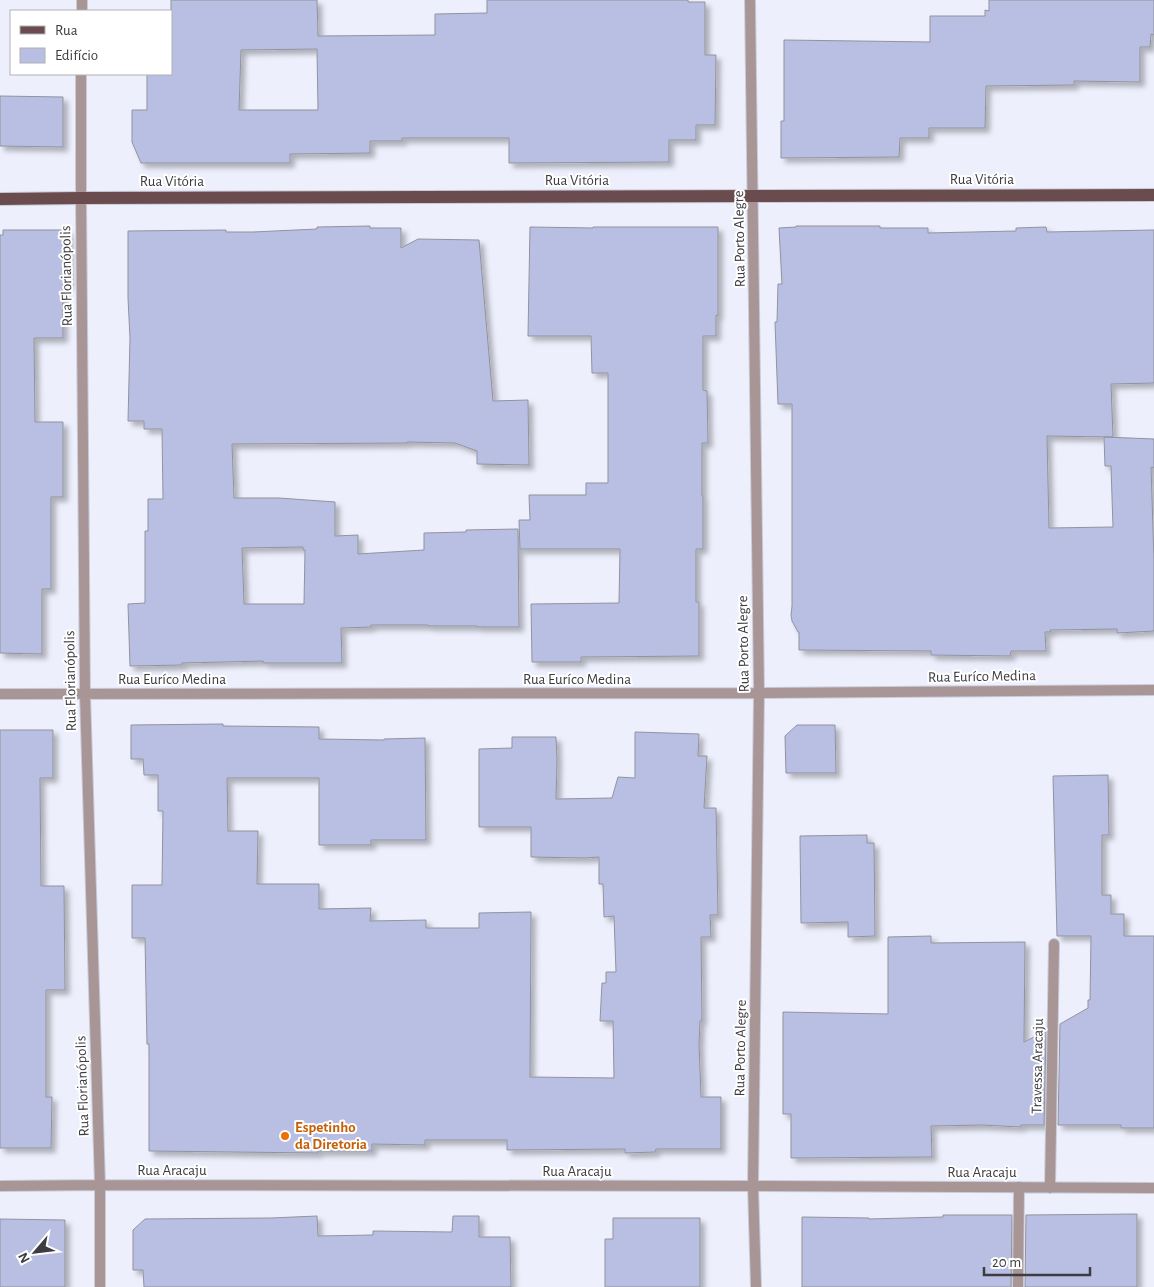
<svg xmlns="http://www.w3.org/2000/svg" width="1154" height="1287" font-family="'Alegreya Sans',sans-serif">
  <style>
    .building { fill: #b9bfe2; stroke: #91939e; fill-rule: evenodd; filter: url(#shadow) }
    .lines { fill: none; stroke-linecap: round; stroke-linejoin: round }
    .street-casing { stroke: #cacbd7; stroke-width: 12 }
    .primary-casing { stroke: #cacbd7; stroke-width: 14 }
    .street { stroke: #a89596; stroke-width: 10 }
    .primary { stroke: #6b4c4e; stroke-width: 12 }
    .food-dot { fill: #e8710a; stroke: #fff; stroke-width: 2 }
    .labels { text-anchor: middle; stroke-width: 4; stroke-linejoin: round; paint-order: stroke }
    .street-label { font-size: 15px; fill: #3c3c41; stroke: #fff }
    .food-label { font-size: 15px; font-weight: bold; fill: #c56008; stroke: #fff; text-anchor: start }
  </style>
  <defs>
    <filter id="shadow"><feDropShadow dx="4.5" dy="4.5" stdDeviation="2.5" flood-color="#0004"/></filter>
  </defs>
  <rect width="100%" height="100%" fill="#edeffc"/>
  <path class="building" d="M 171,0 L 317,0 L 318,36 L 435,35 L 435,14 L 487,13 L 487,0 L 688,0 L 688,2 L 705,2 L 705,55 L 716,55 L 715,125 L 696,125 L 696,140 L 669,140 L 669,162 L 509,163 L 509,138 L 402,138 L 402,141 L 370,141 L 370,153 L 290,154 L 290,163 L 141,163 L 132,142 L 132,110 L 147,110 L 147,74 L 171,74 ZM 317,49 L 318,110 L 239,110 L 241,50 Z
    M 989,0 L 1154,0 L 1154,35 L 1151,34 L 1150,47 L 1140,47 L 1140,82 L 1074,81 L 1074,85 L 986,86 L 985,128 L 929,128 L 929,138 L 900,138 L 899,157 L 781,158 L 781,121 L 784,121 L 784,40 L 930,42 L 930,16 L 985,16 L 985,10 L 989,11 Z
    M 0,96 L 63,97 L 63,147 L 0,146 Z
    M 370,226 L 370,228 L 401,228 L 401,248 L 418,239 L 479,240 L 493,401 L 528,400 L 529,465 L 477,464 L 477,451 L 455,443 L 407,442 L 407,443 L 232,444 L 234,498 L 279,498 L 335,502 L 335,536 L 358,535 L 358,554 L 424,550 L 424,533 L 466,532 L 466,530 L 518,529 L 519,627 L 477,627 L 477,626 L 428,626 L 428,625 L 371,625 L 371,627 L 341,628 L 342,663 L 264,663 L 263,661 L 182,663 L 182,665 L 130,666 L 128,604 L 145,603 L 145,531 L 148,531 L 148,499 L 163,499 L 162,429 L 144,429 L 144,421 L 128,421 L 130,338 L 128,298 L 128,231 L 226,230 L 226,232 L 253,232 L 317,229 L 317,227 ZM 303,547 L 303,550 L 305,550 L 304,604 L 244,604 L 242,548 Z
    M 796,226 L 880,226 L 880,228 L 928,228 L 928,233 L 1016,231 L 1016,228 L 1046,227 L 1047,232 L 1154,230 L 1154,383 L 1111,384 L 1113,437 L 1047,436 L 1049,528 L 1113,527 L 1111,466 L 1105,466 L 1104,437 L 1154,439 L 1154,468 L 1151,467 L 1154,560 L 1154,631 L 1117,633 L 1117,629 L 1050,630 L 1051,632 L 1045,632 L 1046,651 L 1011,651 L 1010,656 L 931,655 L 931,651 L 799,650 L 799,632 L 798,632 L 792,621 L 791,615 L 792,606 L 792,404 L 778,404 L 775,322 L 777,322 L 778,284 L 782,284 L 779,228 L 796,227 Z
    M 530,227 L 593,228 L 593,227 L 718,227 L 718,316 L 716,315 L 716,336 L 703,336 L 703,390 L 707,391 L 708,443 L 702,443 L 702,496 L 703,496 L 703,549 L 696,549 L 696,602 L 699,602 L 699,656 L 581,657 L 581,662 L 532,662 L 531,604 L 619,603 L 620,549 L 520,549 L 519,520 L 530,520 L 529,495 L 586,495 L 586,483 L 608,483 L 608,373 L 592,373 L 591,336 L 528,336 Z
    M 3,230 L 68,230 L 69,285 L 63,284 L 63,338 L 34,338 L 35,422 L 63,422 L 63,497 L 51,497 L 51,589 L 42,589 L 42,654 L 0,653 L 0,235 L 3,235 Z
    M 223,724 L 223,726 L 319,727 L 319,739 L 384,740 L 384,739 L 425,738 L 426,840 L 371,840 L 371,845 L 319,845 L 319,778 L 227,778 L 228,831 L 258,831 L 257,884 L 319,884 L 319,909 L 371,908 L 370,921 L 426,920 L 426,928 L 479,928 L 479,913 L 531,912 L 530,1077 L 614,1078 L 613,1021 L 600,1021 L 602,983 L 606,983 L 606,972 L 616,972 L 614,916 L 604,917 L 603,884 L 599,884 L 599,857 L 585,858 L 531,857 L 531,827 L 479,827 L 479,749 L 512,748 L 512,737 L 556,737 L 557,760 L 556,799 L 612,798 L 618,777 L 635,778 L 635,732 L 699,734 L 698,756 L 707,756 L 704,808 L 716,808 L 718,915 L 710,915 L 711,937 L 701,937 L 702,1020 L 700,1021 L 699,1044 L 701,1097 L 721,1097 L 721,1149 L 656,1149 L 655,1152 L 625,1153 L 625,1149 L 507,1150 L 507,1140 L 425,1140 L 425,1145 L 372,1144 L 372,1151 L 318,1151 L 318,1153 L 149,1151 L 149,1044 L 147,1044 L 145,938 L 132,938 L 132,885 L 162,885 L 163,811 L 158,811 L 158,775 L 144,775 L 143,759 L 131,759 L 131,725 Z
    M 797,725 L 835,725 L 836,773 L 786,773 L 785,736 Z
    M 0,730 L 53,730 L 53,778 L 40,778 L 41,886 L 64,886 L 65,990 L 46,990 L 46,1097 L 52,1097 L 51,1148 L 0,1148 Z
    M 1108,775 L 1109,835 L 1102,835 L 1102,895 L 1111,895 L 1111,914 L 1124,914 L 1124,936 L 1154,936 L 1154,1128 L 1121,1128 L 1121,1125 L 1058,1125 L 1060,1024 L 1088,1008 L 1088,1000 L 1090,1000 L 1091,936 L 1057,936 L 1053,776 Z
    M 867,835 L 867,843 L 874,843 L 875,936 L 848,937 L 848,922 L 801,923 L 800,836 Z
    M 931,936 L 931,943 L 1025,942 L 1024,1042 L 1046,1031 L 1044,1125 L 1021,1125 L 1021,1127 L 982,1125 L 931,1126 L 932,1157 L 791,1158 L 791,1114 L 783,1114 L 783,1012 L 888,1014 L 888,937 Z
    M 1137,1214 L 1137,1287 L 1025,1287 L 1026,1215 Z
    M 943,1215 L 1012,1215 L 1011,1287 L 802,1287 L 802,1217 L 869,1218 L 869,1219 L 943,1217 Z
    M 317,1216 L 318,1236 L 373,1235 L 373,1231 L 452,1232 L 453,1216 L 479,1216 L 479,1237 L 510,1237 L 511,1287 L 144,1287 L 143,1270 L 133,1270 L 133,1230 L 145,1219 L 271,1218 Z
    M 613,1218 L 700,1218 L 700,1287 L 605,1287 L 605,1239 L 613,1239 Z
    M 0,1219 L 65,1220 L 65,1287 L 0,1287 Z"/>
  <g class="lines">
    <defs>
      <path id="street" d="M 750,0 L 759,693 L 753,1186 L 756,1287
        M 82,11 L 82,0
        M 81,74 L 81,198 L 85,694 L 100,1185 L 100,1287
        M 0,694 L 759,693 L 1154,690
        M 0,1186 L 100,1185 L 753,1186 L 1154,1188
        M 1050,1188 L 1054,944
        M 1018,1287 L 1019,1187"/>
      <path id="primary" d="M 0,199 L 81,198 L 1154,195"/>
    </defs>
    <use href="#street" class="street-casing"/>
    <use href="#primary" class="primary-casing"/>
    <use href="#street" class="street"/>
    <use href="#primary" class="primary"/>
  </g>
  <circle class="food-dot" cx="285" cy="1136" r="5"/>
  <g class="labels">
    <g class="street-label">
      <text x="982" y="184">Rua Vitória</text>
      <text x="577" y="185">Rua Vitória</text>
      <text x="172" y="186">Rua Vitória</text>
      <text transform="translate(739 239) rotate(-91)" y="5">Rua Porto Alegre</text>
      <text transform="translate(66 276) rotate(-91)" y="5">Rua Florianópolis</text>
      <text transform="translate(743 644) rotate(-91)" y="5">Rua Porto Alegre</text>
      <text transform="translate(982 676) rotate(-1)" y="5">Rua Euríco Medina</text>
      <text x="172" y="684">Rua Euríco Medina</text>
      <text x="577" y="684">Rua Euríco Medina</text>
      <text transform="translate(70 681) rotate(-91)" y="5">Rua Florianópolis</text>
      <text transform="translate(740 1048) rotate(-89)" y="5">Rua Porto Alegre</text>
      <text transform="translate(1037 1066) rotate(-89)" y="5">Travessa Aracaju</text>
      <text transform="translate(82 1086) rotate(-92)" y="5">Rua Florianópolis</text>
      <text x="172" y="1175">Rua Aracaju</text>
      <text x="577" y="1176">Rua Aracaju</text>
      <text x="982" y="1177">Rua Aracaju</text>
    </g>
    <g class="food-label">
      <text x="295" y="1132">Espetinho<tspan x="295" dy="17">da Diretoria</tspan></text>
    </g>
  </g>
  <rect x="10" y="10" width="162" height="65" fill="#ffffff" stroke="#b1b1b3"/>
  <rect x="20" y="26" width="25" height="8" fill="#6b4c4e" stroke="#b1b1b3"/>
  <text x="55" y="35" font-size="15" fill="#3c3c41">Rua</text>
  <rect x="20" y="48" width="25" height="15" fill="#b9bfe2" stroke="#b1b1b3"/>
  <text x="55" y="60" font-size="15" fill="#3c3c41">Edifício</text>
  <g transform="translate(35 1252) rotate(242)" stroke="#ffffff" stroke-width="4" paint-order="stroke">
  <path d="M0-4L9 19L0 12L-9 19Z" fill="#3c3c41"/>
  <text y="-8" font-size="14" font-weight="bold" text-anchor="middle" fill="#3c3c41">N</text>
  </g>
  <path d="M984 1267v8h106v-8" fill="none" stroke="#3c3c41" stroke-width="2.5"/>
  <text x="992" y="1267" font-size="15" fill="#3c3c41" stroke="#ffffff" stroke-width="4" paint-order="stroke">20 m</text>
</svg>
